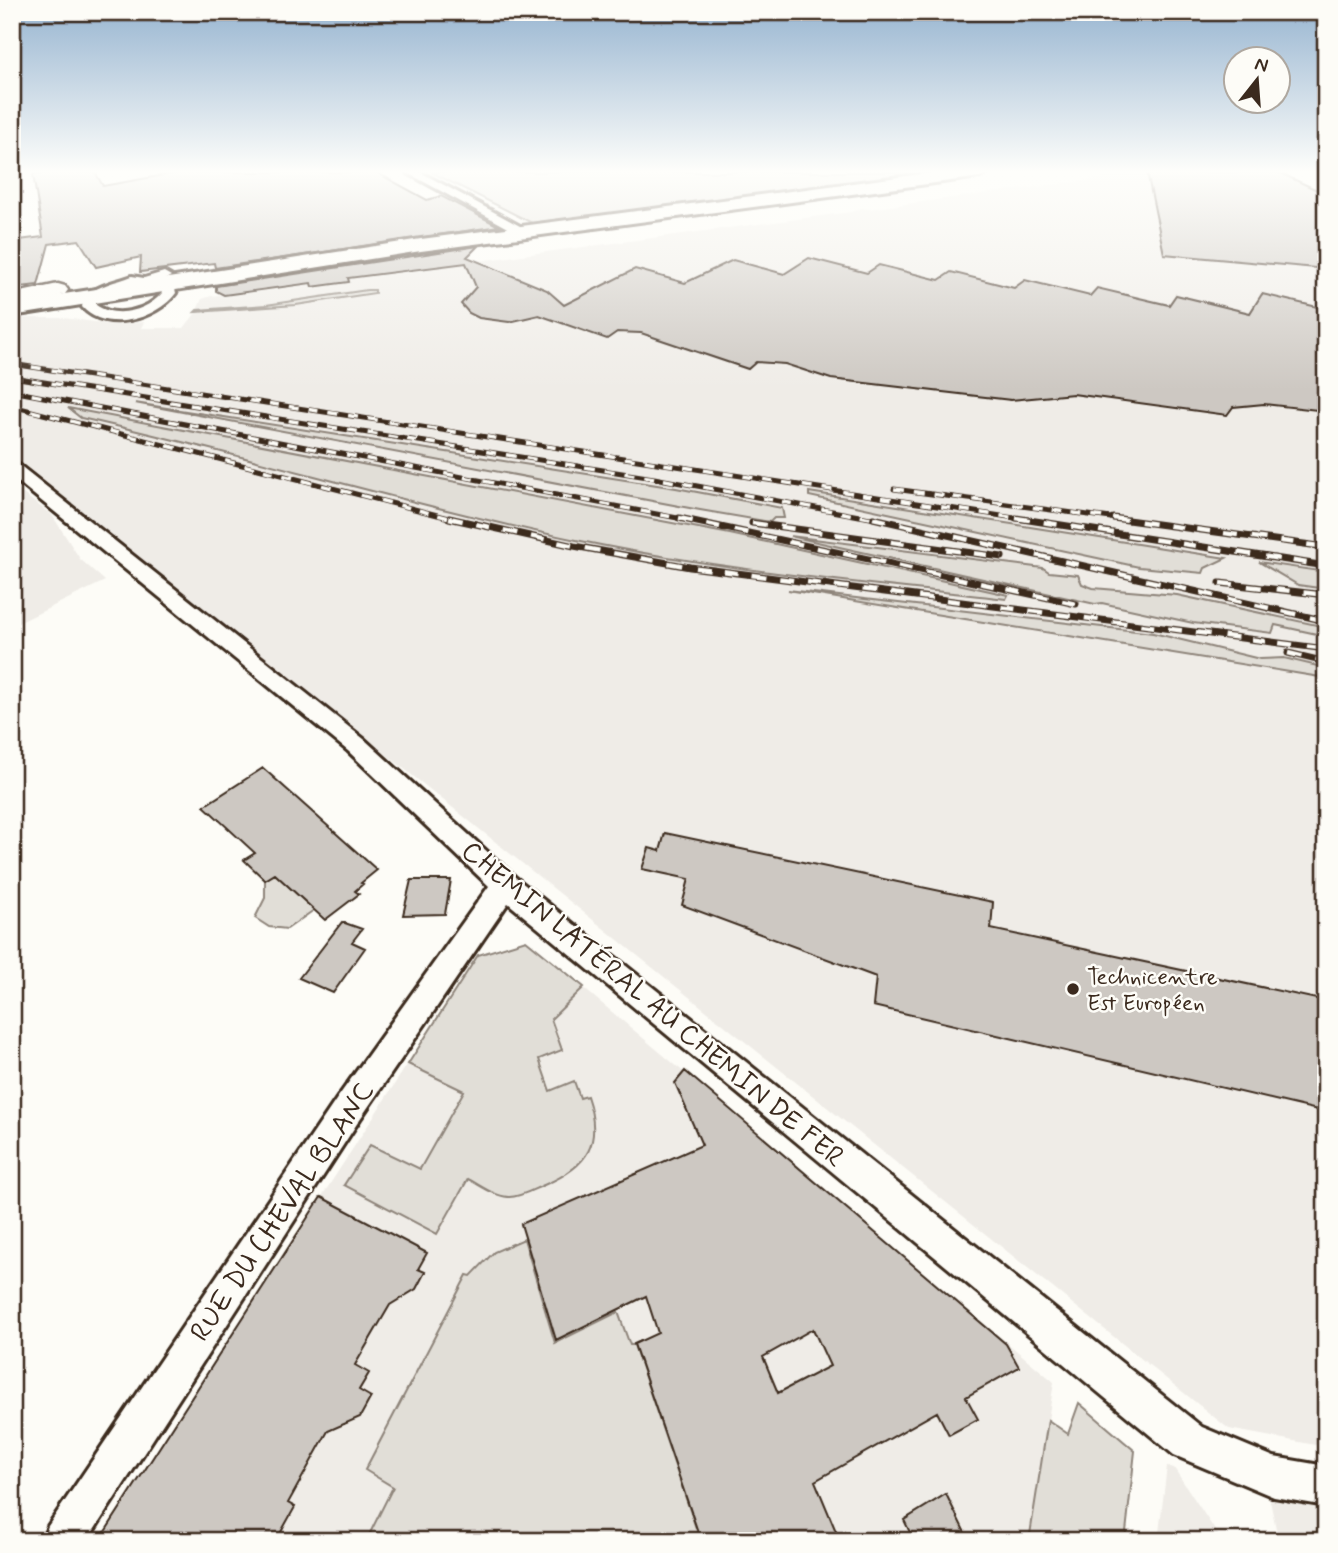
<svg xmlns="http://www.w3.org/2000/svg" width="1338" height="1553" font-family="Mynerve,sans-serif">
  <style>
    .built { fill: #efece7 }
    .green { fill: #e1ded7; stroke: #8e847a; stroke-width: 2 }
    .building { fill: #cdc8c2; stroke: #3b2a1e; stroke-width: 2; fill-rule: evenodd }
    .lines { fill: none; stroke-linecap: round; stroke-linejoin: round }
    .minor-casing { stroke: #3b2a1e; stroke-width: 6 }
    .secondary-casing { stroke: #3b2a1e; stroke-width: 5 }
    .primary-casing { stroke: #3b2a1e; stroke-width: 6 }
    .minor { fill: #fdfcf7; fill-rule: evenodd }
    .secondary { fill: #fdfcf7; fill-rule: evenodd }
    .primary { fill: #fdfcf7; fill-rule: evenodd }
    .rail-far1-casing { stroke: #3b2a1e; stroke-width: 5 }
    .rail-casing { stroke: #3b2a1e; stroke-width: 7 }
    .rail-far1 { stroke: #fdfcf7; stroke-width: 3.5; stroke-dasharray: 10; stroke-linecap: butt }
    .rail { stroke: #fdfcf7; stroke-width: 4.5; stroke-dasharray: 14; stroke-linecap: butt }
    .poi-dot { fill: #3b2a1e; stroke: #fdfcf7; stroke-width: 2.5 }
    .labels { text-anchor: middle; stroke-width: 5; stroke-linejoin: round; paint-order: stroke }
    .poi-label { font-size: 23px; fill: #3b2a1e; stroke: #fdfcf7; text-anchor: start }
    .near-street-label { font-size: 28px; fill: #3b2a1e; stroke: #fdfcf7 }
  </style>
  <rect width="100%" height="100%" fill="#fdfcf7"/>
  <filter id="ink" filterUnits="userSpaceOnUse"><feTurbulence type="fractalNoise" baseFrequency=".0143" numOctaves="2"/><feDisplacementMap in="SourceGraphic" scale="14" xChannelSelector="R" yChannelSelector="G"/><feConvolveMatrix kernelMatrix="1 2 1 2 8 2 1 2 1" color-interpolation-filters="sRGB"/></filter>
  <g filter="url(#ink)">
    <path class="built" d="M 1134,174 L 1326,191 L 1326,1447 L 1229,1429 L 12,455 L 12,318 L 63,318 L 112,324 L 144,322 L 141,328 L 184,328 L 195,314 L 202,299 L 211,296 L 311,283 L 312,287 L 349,282 L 348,278 L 851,212 L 862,208 L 868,209 Z
      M 12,486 L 52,515 L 80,559 L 105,581 L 12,626 Z
      M 526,940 L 1054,1382 L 1029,1541 L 99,1541 L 478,955 Z
      M 1167,1466 L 1174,1468 L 1222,1541 L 1158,1541 Z
      M 1274,1495 L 1326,1505 L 1326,1541 L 1231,1541 L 1277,1533 L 1270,1501 Z"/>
    <path class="green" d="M 431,172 L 900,172 L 903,176 L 532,223 Z
      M 367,290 L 375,290 L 375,293 L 296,305 L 195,312 L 197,310 L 266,305 Z
      M 135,403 L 676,488 L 782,508 L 784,518 L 774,518 L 770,522 L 700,510 Z
      M 68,408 L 730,534 L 1008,595 L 1006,599 C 864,583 720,570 581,541 C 412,506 249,455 81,418 Z
      M 809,492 L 1226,558 L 1205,568 L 1203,573 L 1139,567 L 809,496 Z
      M 790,536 L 1043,568 L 1049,572 L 1078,575 L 1082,584 L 1093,588 L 1177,595 L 1326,627 L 1326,636 L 1275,625 L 1272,633 L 1193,623 L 1102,603 L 1095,604 Z
      M 1259,562 L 1326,572 L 1326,589 L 1298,585 Z
      M 788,590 L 1153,633 L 1260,659 L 1284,658 L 1326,668 L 1326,678 Z
      M 275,874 L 314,910 L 287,929 L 269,927 L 255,918 L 265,898 L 265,880 Z
      M 526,940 L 584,987 L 551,1019 L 562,1050 L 539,1059 L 550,1091 L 574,1081 L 580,1098 L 587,1096 C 603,1143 589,1166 544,1185 C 534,1189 519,1198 508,1197 C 494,1196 480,1185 468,1179 L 437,1234 L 344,1185 L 370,1145 L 420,1169 L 464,1091 L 408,1064 L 478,955 Z
      M 524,1239 L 555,1343 L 618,1312 L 630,1345 L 634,1345 L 699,1537 L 692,1541 L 366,1541 L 393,1487 L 365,1470 L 467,1275 L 471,1276 L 494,1252 Z
      M 1079,1403 L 1135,1451 L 1125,1541 L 1029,1541 L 1048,1420 L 1068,1434 Z"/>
    <path class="building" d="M 46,172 L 95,172 L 103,186 L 181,172 L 376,172 L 427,200 L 441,196 L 499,226 L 215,268 L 214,263 L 140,272 L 141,257 L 96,267 L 79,240 L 49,244 L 38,285 L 12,288 L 12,241 L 43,237 L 33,174 Z
      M 1147,172 L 1278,172 L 1326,194 L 1326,269 L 1164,254 Z
      M 478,246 L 467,257 L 547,290 L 564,305 L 635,269 L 685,283 L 733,260 L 784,274 L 809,258 L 867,273 L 879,265 L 939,280 L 951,272 L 1014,288 L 1025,280 L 1090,296 L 1097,288 L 1169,305 L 1176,295 L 1250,313 L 1262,294 L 1326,309 L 1326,411 L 1264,404 L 1233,407 L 1227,415 L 1073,394 L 1011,400 L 831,379 L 785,364 L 756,362 L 748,369 L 641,333 L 617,332 L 607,339 L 539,315 L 509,322 L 479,318 L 469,313 L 461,304 L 476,287 L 466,263 L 348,278 L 349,282 L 312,287 L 311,283 L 224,295 L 216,291 L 216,286 Z
      M 263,768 L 377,870 L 361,883 L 363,884 L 355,891 L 359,894 L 325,920 L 275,874 L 265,880 L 244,860 L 255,853 L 204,806 Z
      M 665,833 L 993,902 L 991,929 L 1326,1001 L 1326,1112 L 873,1006 L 876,977 L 682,905 L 689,879 L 642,869 L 649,848 L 660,851 Z
      M 411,880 L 451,880 L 445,914 L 403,915 Z
      M 342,922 L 362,929 L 352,942 L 365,948 L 333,993 L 299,978 Z
      M 685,1071 L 1006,1344 L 1019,1367 L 966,1397 L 978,1419 L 949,1435 L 937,1412 L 815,1481 L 840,1541 L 701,1541 L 634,1344 L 658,1333 L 646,1296 L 556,1340 L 521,1224 L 702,1145 L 675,1083 ZM 813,1329 L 830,1366 L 778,1393 L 763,1357 Z
      M 321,1197 L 427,1253 L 418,1269 L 425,1272 L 416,1289 L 390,1305 L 355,1365 L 369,1373 L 359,1390 L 371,1397 L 360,1417 L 328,1431 L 288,1503 L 295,1507 L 276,1541 L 99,1541 Z
      M 946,1494 L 969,1541 L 914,1541 L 904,1520 Z"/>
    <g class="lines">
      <defs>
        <path id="minor" d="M 406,172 L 420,172 L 531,232 L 521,235 Z
          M 164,272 L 171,276 L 162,281 L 174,285 L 176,293 C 157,319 106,334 82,307 L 84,297 C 98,285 117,282 132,276 L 144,278 ZM 144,286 L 160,289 L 162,293 C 147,311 116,319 96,305 L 96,301 L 109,293 Z
          M 12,463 L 18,464 L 364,739 L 515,877 L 1202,1427 L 1274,1457 L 1326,1466 L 1326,1506 L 1274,1497 L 1174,1455 L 508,903 L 360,1119 L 87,1541 L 42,1541 L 48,1526 L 338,1097 L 489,886 L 348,751 L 12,477 Z"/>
        <path id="secondary" d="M 58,284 L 65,286 L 68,290 L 65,294 L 12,306 L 12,294 Z"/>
        <path id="primary" d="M 937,172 L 988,172 L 980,177 L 421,251 L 12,316 L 12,302 L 421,239 Z"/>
      </defs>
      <use href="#minor" class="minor-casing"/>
      <use href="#secondary" class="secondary-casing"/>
      <use href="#primary" class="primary-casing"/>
      <use href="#minor" class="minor"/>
      <use href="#secondary" class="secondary"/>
      <use href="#primary" class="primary"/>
      <defs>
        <path id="rail-far1" d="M 12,364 L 1028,520
          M 12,377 L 654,478 L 881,520
          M 12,391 L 688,520
          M 12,406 L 457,520
          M 894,489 L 1126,520"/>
        <path id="rail" d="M 449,518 L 574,546 L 690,567 L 1326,649
          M 679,518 L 1076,604
          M 873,518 L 1326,621
          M 1016,518 L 1326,566
          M 1113,518 L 1326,547
          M 752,523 L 1002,557
          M 1220,583 L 1326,595
          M 1288,653 L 1326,662"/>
      </defs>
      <use href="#rail-far1" class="rail-far1-casing"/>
      <use href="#rail" class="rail-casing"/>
      <use href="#rail-far1" class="rail-far1"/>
      <use href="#rail" class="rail"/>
    </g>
  </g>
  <linearGradient id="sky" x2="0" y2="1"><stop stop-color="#96b4d0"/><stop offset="0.44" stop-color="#fefefb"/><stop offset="1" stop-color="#fefefb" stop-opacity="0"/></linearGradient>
  <rect width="1338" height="390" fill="url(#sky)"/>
  <circle class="poi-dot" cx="1073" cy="989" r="7"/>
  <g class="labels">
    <g class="poi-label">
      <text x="1087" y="984">Technicentre<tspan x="1087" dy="26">Est Européen</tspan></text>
    </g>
    <g class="near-street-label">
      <text transform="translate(654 1003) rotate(40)" y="10">CHEMIN LATÉRAL AU CHEMIN DE FER</text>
      <text transform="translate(281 1211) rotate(-56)" y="10">RUE DU CHEVAL BLANC</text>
    </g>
  </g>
  <rect width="1338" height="1553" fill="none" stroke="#fdfcf7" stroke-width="42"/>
  <rect x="21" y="21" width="1296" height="1511" fill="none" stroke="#3b2a1e" stroke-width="2.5" filter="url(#ink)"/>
  <g transform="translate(1257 80) rotate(17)"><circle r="33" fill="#fdfcf7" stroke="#afa8a0" stroke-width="2"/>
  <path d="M0-5L12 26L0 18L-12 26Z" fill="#3b2a1e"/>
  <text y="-10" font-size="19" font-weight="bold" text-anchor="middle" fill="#3b2a1e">N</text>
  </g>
</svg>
